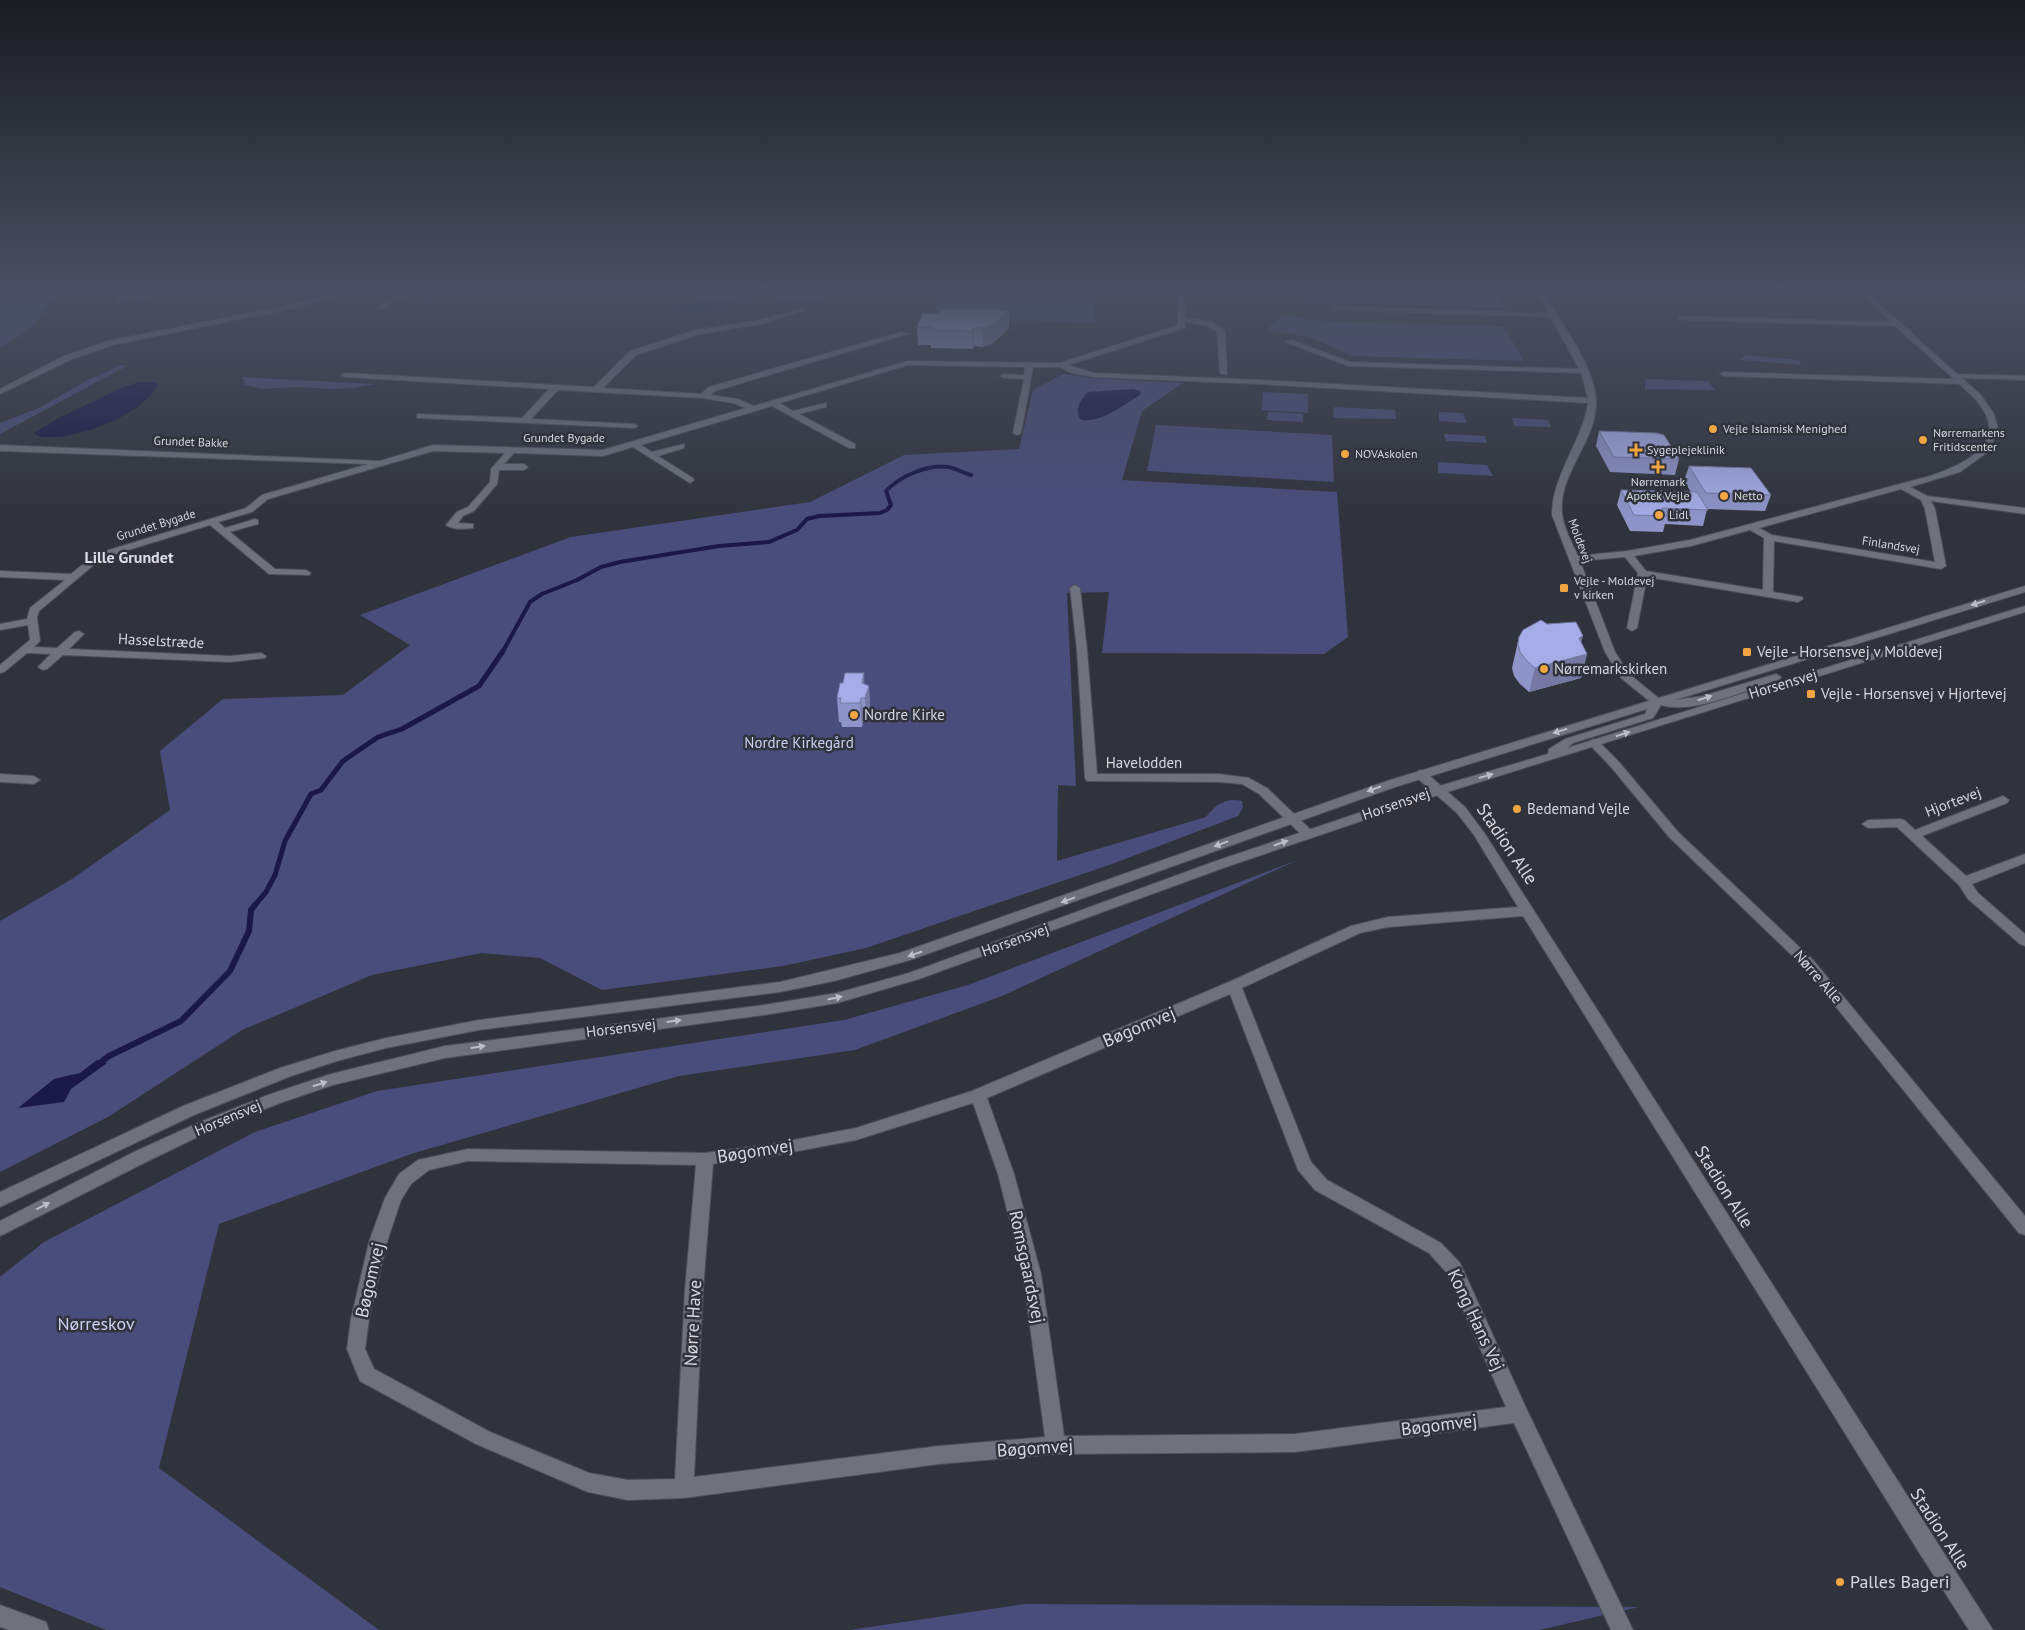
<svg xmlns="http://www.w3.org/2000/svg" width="2025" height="1630" font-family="'PT Sans',sans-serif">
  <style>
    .green { fill: #494d7b }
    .water { fill: #191847 }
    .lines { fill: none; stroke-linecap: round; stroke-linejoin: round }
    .stream-far2 { stroke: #191847; stroke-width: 4 }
    .stream-far1 { stroke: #191847; stroke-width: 5 }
    .stream { stroke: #191847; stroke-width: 6 }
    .minor-casing { stroke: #4e4f58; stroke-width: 2 }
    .tertiary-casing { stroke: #4e4f58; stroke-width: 2 }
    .secondary-casing { stroke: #4e4f58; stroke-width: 2 }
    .minor { fill: #6f717c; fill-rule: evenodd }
    .tertiary { fill: #6f717c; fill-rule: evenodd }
    .secondary { fill: #6f717c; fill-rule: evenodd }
    .wall { fill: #8e94c7 }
    .shaded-wall { fill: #7478a2 }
    .building { fill: #a5ace7; stroke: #7478a2 }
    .oneway { fill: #bdbec6 }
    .poi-dot { fill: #f2a541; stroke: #31333c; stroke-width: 2 }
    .labels { text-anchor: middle; stroke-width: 5; stroke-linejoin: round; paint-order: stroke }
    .far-poi-label { font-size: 12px; fill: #d7d8df; stroke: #31333c; text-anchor: start }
    .far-street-label { font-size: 12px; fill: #d7d8df; stroke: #31333c }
    .street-label { font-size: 15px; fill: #d7d8df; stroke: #31333c }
    .poi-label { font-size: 15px; fill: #d7d8df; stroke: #31333c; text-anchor: start }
    .park-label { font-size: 15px; fill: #cdd2f3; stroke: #31333c }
    .far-district-label { font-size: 16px; font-weight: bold; fill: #dbdde9; stroke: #31333c }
    .near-street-label { font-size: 18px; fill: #d7d8df; stroke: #31333c }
    .near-park-label { font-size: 18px; fill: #cdd2f3; stroke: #31333c }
    .near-poi-label { font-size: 18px; fill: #d7d8df; stroke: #31333c; text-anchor: start }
  </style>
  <rect width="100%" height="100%" fill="#31333c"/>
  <path class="green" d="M 0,292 L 59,292 L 32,327 L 0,348 Z
    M 939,292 L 1094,292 L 1095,322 L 933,320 Z
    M 1320,292 L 1497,292 L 1505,308 L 1307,302 Z
    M 1283,315 L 1322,321 L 1504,327 L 1524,361 L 1352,356 L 1310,337 L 1266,330 Z
    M 1746,355 L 1799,360 L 1801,365 L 1740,360 Z
    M 121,365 L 127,366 L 0,434 L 0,423 L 39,408 L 88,380 Z
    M 1063,374 L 1092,378 L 1183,383 L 1142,411 L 1122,480 L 1337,492 L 1348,637 L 1324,654 L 1102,653 L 1109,592 L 1067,593 L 1076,786 L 1058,785 L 1057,861 L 1206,817 C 1216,804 1226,797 1242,801 L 1243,808 L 1238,816 L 1112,864 L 866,948 L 783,966 L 602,990 L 540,958 L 481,953 L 372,975 L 242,1030 L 108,1117 L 0,1172 L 0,921 L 72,879 L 170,810 L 160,751 L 223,699 L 343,695 L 410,645 L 360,615 L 571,537 L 810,502 L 904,455 L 1019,449 L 1033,390 Z
    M 242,377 L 375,384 L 354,388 L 330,389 L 296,387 L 263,389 L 245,385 Z
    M 1645,379 L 1708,381 L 1715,390 L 1645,389 Z
    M 1263,392 L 1308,394 L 1308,413 L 1262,410 Z
    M 1334,407 L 1395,410 L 1396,419 L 1333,418 Z
    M 1268,412 L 1303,414 L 1303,422 L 1267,420 Z
    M 1439,412 L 1463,413 L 1467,423 L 1439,421 Z
    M 1512,418 L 1548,420 L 1551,427 L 1514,426 Z
    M 1156,425 L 1332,435 L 1334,482 L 1147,471 Z
    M 1444,434 L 1485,436 L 1487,443 L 1446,441 Z
    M 1438,462 L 1487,465 L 1493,476 L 1438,473 Z
    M 1300,859 L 1002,996 L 855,1050 L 679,1076 L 411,1154 L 219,1224 L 159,1468 L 379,1630 L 106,1630 L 0,1587 L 0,1277 L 44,1242 L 255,1132 L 377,1091 L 844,1020 L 968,985 Z
    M 1025,1604 L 1639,1607 L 1539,1630 L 850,1630 Z"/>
  <path class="water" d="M 425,292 L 499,292 C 483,300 463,293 447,294 C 437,294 429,300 419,298 L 425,294 Z
    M 714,292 L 750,292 L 752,296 C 728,310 702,315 674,309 L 676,306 L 697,303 Z
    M 791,297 L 820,300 L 823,301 L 815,305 L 777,303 Z
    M 139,382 L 155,382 L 158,385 C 142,414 87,435 56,437 C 49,437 39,438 34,433 L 59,418 L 121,388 Z
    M 1133,389 L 1140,391 L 1141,394 C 1128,403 1096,426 1080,419 C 1075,407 1080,401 1088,392 Z
    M 97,1060 L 107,1063 L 71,1089 L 64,1102 L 18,1108 L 54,1079 L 80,1073 Z"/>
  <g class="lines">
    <path class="stream-far2" d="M 502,653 L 530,602 L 542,594 L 577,580 L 601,567 L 620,562 L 719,546 L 769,542 L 797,530 L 807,519 L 819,516 L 880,513 L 887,510 L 891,505 L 886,491 C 900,476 928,464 948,467 C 956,468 963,473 971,475"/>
    <path class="stream-far1" d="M 254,906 L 266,892 L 275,875 L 285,841 L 311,794 L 321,790 L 343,761 L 378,737 L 402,729 L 479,686 L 503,651"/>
    <path class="stream" d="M 97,1065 L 109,1056 L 181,1021 L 230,971 L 249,931 L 251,910 L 255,905"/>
    <defs>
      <path id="minor" d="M 125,292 L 131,292 L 127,298 L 158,292 L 170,292 L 118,302 L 117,301 Z
        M 330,292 L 338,292 L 323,300 L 294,308 L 113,345 L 70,360 L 0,394 L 0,389 L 64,356 L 108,341 L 294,304 L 319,298 Z
        M 403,292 L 410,292 L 381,309 L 376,308 Z
        M 1178,292 L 1184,292 L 1185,317 L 1213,322 L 1225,331 L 1227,375 L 1220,373 L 1217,332 L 1208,326 L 1185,322 L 1185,328 L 1068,365 L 1094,373 L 1259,380 L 1588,398 L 1581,373 L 1349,366 L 1285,342 L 1292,340 L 1350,362 L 1579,369 L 1551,317 L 1337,310 L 1334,308 L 1337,306 L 1548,313 L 1536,292 L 1542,292 C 1561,322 1594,365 1596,400 C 1598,440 1558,473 1562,513 C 1563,527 1572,543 1578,556 L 1627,551 L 1690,540 L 1930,476 C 1955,468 2004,448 1985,413 C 1979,401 1969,393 1959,384 L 1724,376 L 1720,374 L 1724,372 L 1954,379 L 1895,326 L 1682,320 L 1678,318 L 1682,316 L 1891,322 L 1859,292 L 1866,292 L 1957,374 L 2025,376 L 2025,380 L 1962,378 L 1981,395 L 1994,414 L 1998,429 L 1989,451 L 1960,472 L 1910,487 L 1927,496 L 2025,508 L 2025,514 L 1931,501 L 1935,509 L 1946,566 L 1941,569 L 1774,541 L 1773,592 L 1802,597 L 1803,599 L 1798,602 L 1647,577 L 1637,628 L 1632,631 L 1627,628 L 1638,573 L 1625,557 L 1580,561 L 1615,652 L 1629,674 L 1661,700 L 1663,702 L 1661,704 L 1653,704 L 1621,678 L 1605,652 L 1552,515 C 1552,475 1582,442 1588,403 L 1259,384 L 1094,377 L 1071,373 L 1060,367 L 1033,367 L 1021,433 L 1017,435 L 1013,433 L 1024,379 L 1004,378 L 1000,376 L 1004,374 L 1024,375 L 1025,367 L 908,365 L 780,403 L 793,411 L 826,403 L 826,407 L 799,414 L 855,444 L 855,448 L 849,448 L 772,406 L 641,445 L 652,452 L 684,444 L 684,448 L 658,456 L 693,478 L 694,480 L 690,483 L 633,447 L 603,456 L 514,453 L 504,464 L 524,464 L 528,467 L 524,470 L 499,470 L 497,484 L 474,511 L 463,516 L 458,523 L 473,524 L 473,528 C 466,529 452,530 446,525 L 457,512 L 468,507 L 490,482 L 491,469 L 505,453 L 433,451 L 268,499 L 252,512 L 218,522 L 225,528 L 255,519 L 258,520 L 258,524 L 230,532 L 275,569 L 306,570 L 311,573 L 309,575 L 269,574 L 210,525 L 102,558 L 39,611 L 37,617 L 40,641 L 34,647 L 57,648 L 75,632 L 79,631 L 84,634 L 69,649 L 230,656 L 261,653 L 266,656 L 265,658 L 230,662 L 63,655 L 47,669 L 43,670 L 38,667 L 51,654 L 27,653 L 4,672 L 0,673 L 0,665 L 30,640 L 28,625 L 0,630 L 0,624 L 27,619 L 30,608 L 65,580 L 0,577 L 0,571 L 71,574 L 96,554 L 246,508 L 262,495 L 368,464 L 0,451 L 0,445 L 380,461 L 433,445 L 603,450 L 746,408 L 733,403 L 703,398 L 558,390 L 531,419 L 634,424 L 638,426 L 634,428 L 420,418 L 417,418 L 417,414 L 522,418 L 549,389 L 345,377 L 341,375 L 345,373 L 594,387 L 630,351 L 696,330 L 760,320 L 805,308 L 805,310 L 761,324 L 700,334 L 636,355 L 603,388 L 701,394 L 709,387 L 901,332 L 908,334 L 715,391 L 710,395 L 738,399 L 754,406 L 908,361 L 1060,363 L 1178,325 ZM 1901,489 L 1921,500 L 1925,509 L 1935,562 L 1772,535 L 1759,528 ZM 1750,530 L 1764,538 L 1763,590 L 1646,571 L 1634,556 L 1691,546 Z
        M 1075,585 L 1080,588 L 1087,650 L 1097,774 L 1219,774 L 1249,778 L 1267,788 L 1312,831 L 1314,834 L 1312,837 L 1304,837 L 1259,794 L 1242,784 L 1219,782 L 1087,781 L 1085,778 L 1077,650 L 1070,588 Z
        M 1594,739 L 1598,741 L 1619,762 L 1678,832 L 1813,960 L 2025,1216 L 2025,1235 L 2019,1233 L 1803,966 L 1670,838 L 1611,767 L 1590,745 L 1588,743 L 1590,741 Z
        M 1420,770 L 1424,771 L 1465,807 L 1485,834 L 1993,1630 L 1969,1630 L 1922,1557 L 1523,916 L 1388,927 L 1360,933 L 1242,988 L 1311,1162 L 1327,1180 L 1441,1243 L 1460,1263 L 1526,1408 L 1633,1630 L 1611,1630 L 1514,1423 L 1295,1452 L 1056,1454 L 939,1464 L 684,1498 L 628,1500 L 588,1492 L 476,1444 L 360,1381 L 347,1349 L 351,1319 L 369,1242 L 385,1198 L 399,1174 L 418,1160 L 468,1149 L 705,1153 L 772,1144 L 856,1128 L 972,1091 L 1229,982 L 1351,926 L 1388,917 L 1518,907 L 1474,835 L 1457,813 L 1416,777 L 1414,774 ZM 1230,994 L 1298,1170 L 1315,1190 L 1429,1253 L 1447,1273 L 1506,1407 L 1295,1434 L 1064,1436 L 1041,1274 L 1014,1174 L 987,1098 ZM 973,1103 L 998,1174 L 1023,1274 L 1045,1437 L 939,1446 L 694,1477 L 703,1290 L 713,1164 L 772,1156 L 856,1140 ZM 468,1161 L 696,1165 L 685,1290 L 675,1479 L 628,1480 L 589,1473 L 490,1432 L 374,1369 L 365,1349 L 369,1319 L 387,1242 L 401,1200 L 411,1184 L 429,1170 Z
        M 0,774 L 34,776 L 40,780 L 34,784 L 0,782 Z
        M 2003,796 L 2009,800 L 2007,803 L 1922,836 L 1966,876 L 2025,854 L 2025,863 L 1972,884 L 1978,893 L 2025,934 L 2025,946 L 2020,944 L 1968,899 L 1959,885 L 1897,827 L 1868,828 L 1862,824 L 1868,820 L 1900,819 L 1904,820 L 1915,830 Z"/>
      <path id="tertiary" d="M 0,1605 L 46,1622 L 49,1630 L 9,1630 L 0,1627 Z"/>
      <path id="secondary" d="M 2025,586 L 2025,592 L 1675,700 L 1703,696 L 1776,674 L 1781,677 L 1780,679 C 1748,689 1694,715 1661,705 L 1653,718 L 1573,743 L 1567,748 L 2025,606 L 2025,612 L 1444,793 L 1226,867 L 919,979 L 837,1003 L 764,1015 L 445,1058 L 333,1085 L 280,1103 L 212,1130 L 146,1162 L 0,1236 L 0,1221 L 134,1152 L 200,1122 L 268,1095 L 331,1074 L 445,1046 L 764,1005 L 837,993 L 909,973 L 1216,861 L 1436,787 L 1548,754 L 1549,749 L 1565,739 L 1645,714 L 1647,709 L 1395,787 L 910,960 L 834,981 L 780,992 L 479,1030 L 386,1048 L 337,1061 L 291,1076 L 194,1115 L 0,1207 L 0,1192 L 183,1106 L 280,1068 L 335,1051 L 386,1038 L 479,1020 L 780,982 L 900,953 L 1387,781 Z"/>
    </defs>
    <use href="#minor" class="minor-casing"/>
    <use href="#tertiary" class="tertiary-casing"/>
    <use href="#secondary" class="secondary-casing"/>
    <use href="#minor" class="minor"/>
    <use href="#tertiary" class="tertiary"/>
    <use href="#secondary" class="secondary"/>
  </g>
  <path class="wall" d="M 1009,310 L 1009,328 L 993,343 L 983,347 L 974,346 L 973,349 L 931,348 L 931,345 L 918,345 L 917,327 Z
    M 1599,431 L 1679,459 L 1675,475 L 1610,472 L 1596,446 Z
    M 1689,466 L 1771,495 L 1765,511 L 1707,509 L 1703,526 L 1665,524 L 1663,532 L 1630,531 L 1617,505 L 1621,490 L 1691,492 L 1684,481 Z
    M 1547,624 L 1581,643 L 1587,654 L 1581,678 L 1529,692 L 1520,684 L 1514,676 L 1512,668 L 1519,637 Z
    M 865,684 L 869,686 L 870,710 L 866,722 L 863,722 L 862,727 L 842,727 L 841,722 L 839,722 L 837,698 Z"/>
  <path class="shaded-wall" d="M 1009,310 L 1009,328 L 993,343 L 983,347 L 982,328 Z
    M 973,328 L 974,346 L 973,349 L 972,331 Z
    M 1583,636 L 1577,657 L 1587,654 L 1581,678 L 1529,692 L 1535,668 Z
    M 864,673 L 865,696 L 869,686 L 870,710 L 866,722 L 865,698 L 862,683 Z
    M 861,698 L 863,722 L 862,727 L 860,703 Z"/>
  <path class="building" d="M 941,309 L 1009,310 L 993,325 L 982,328 L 973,328 L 972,331 L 931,330 L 932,327 L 917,327 L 923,313 L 940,314 Z
    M 1599,431 L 1656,433 L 1664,435 L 1679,459 L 1614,457 Z
    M 1689,466 L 1751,468 L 1771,495 L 1706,493 Z
    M 1621,490 L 1697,492 L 1708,510 L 1662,508 L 1667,516 L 1634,515 Z
    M 1541,620 L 1547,624 L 1576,622 L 1583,636 L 1579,638 L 1587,654 L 1535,668 L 1526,660 L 1520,652 L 1518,644 L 1519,637 L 1523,630 Z
    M 845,673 L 864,673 L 862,683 L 869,686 L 865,698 L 861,698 L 860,703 L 840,703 L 841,698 L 837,698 L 840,683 L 843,683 Z"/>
  <defs><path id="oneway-solid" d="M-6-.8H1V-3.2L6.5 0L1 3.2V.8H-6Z" transform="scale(1.25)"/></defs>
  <g class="oneway">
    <use href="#oneway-solid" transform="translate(1978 603) rotate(163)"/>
    <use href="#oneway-solid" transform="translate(1705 698) rotate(-17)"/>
    <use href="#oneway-solid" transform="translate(1560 731) rotate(163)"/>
    <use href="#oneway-solid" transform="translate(1623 734) rotate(-17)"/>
    <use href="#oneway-solid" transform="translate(1486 776) rotate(-16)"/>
    <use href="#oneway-solid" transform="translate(1374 789) rotate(161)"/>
    <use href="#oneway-solid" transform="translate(1281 843) rotate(-19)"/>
    <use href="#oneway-solid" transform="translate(1221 844) rotate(160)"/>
    <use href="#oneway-solid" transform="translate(1068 900) rotate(160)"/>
    <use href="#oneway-solid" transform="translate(915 954) rotate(161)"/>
    <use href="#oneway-solid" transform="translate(835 998) rotate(-12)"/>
    <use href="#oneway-solid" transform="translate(674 1021) rotate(-7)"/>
    <use href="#oneway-solid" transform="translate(478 1047) rotate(-8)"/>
    <use href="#oneway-solid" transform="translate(320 1084) rotate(-18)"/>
    <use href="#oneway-solid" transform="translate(43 1206) rotate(-27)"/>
  </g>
  <linearGradient id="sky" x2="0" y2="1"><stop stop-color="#1b1c21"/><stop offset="0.56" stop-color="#485061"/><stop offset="1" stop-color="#485061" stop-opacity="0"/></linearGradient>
  <rect width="2025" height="520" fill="url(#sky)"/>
  <g class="poi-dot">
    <circle cx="1713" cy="429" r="5"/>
    <circle cx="1923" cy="440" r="5"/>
    <path d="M1633.5 442.5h5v5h5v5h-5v5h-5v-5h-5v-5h5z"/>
    <circle cx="1345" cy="454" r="5"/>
    <path d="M1655.5 459.5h5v5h5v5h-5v5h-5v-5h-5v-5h5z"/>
    <circle cx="1724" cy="496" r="5"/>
    <circle cx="1659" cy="515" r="5"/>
    <rect x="1559" y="583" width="10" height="10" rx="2.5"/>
    <rect x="1742" y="647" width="10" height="10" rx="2.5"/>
    <circle cx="1544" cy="669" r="5"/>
    <rect x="1806" y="689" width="10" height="10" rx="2.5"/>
    <circle cx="854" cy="715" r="5"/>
    <circle cx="1517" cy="809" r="5"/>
    <circle cx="1840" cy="1582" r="5"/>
  </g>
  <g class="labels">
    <g class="far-poi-label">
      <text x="1723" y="433">Vejle Islamisk Menighed</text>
      <text x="1933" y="437">Nørremarkens<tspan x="1933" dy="14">Fritidscenter</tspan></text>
      <text x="1647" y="454">Sygeplejeklinik</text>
      <text x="1355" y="458">NOVAskolen</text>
      <text x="1658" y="486" text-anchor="middle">Nørremark<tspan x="1658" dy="14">Apotek Vejle</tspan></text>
      <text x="1734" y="500">Netto</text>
      <text x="1669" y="519">Lidl</text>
      <text x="1574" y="585">Vejle - Moldevej<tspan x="1574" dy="14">v kirken</tspan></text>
    </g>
    <g class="far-street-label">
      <text x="564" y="442">Grundet Bygade</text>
      <text transform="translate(191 442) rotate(2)" y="4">Grundet Bakke</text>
      <text transform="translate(156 525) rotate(-17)" y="4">Grundet Bygade</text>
      <text transform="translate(1580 541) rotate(69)" y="4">Moldevej</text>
      <text transform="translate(1891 545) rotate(9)" y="4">Finlandsvej</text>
    </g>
    <g class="street-label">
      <text transform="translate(161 641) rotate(3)" y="5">Hasselstræde</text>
      <text transform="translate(1783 684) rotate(-17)" y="5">Horsensvej</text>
      <text x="1144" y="768">Havelodden</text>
      <text transform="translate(1953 802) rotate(-21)" y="5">Hjortevej</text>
      <text transform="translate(1396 804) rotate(-19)" y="5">Horsensvej</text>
      <text transform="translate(1015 940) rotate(-20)" y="5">Horsensvej</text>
      <text transform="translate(1818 977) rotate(49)" y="5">Nørre Alle</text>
      <text transform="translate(621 1028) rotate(-7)" y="5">Horsensvej</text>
      <text transform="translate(228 1118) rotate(-23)" y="5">Horsensvej</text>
    </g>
    <g class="poi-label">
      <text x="1757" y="657">Vejle - Horsensvej v Moldevej</text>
      <text x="1554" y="674">Nørremarkskirken</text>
      <text x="1821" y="699">Vejle - Horsensvej v Hjortevej</text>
      <text x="864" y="720">Nordre Kirke</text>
      <text x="1527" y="814">Bedemand Vejle</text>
    </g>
    <g class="park-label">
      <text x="799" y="748">Nordre Kirkegård</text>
    </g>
    <g class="far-district-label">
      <text x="129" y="563">Lille Grundet</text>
    </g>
    <g class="near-street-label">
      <text transform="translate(1507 844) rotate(56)" y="6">Stadion Alle</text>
      <text transform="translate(1139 1027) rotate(-23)" y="6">Bøgomvej</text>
      <text transform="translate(755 1151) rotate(-9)" y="6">Bøgomvej</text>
      <text transform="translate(1724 1187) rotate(58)" y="6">Stadion Alle</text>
      <text transform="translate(1027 1267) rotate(78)" y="6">Romsgaardsvej</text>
      <text transform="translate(370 1280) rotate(-77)" y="6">Bøgomvej</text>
      <text transform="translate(1476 1320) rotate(65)" y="6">Kong Hans Vej</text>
      <text transform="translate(693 1323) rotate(-87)" y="6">Nørre Have</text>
      <text transform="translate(1439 1425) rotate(-7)" y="6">Bøgomvej</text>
      <text transform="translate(1035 1448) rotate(-4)" y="6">Bøgomvej</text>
      <text transform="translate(1940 1529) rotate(57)" y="6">Stadion Alle</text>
    </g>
    <g class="near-park-label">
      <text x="96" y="1330">Nørreskov</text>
    </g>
    <g class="near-poi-label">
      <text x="1850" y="1588">Palles Bageri</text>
    </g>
  </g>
</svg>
